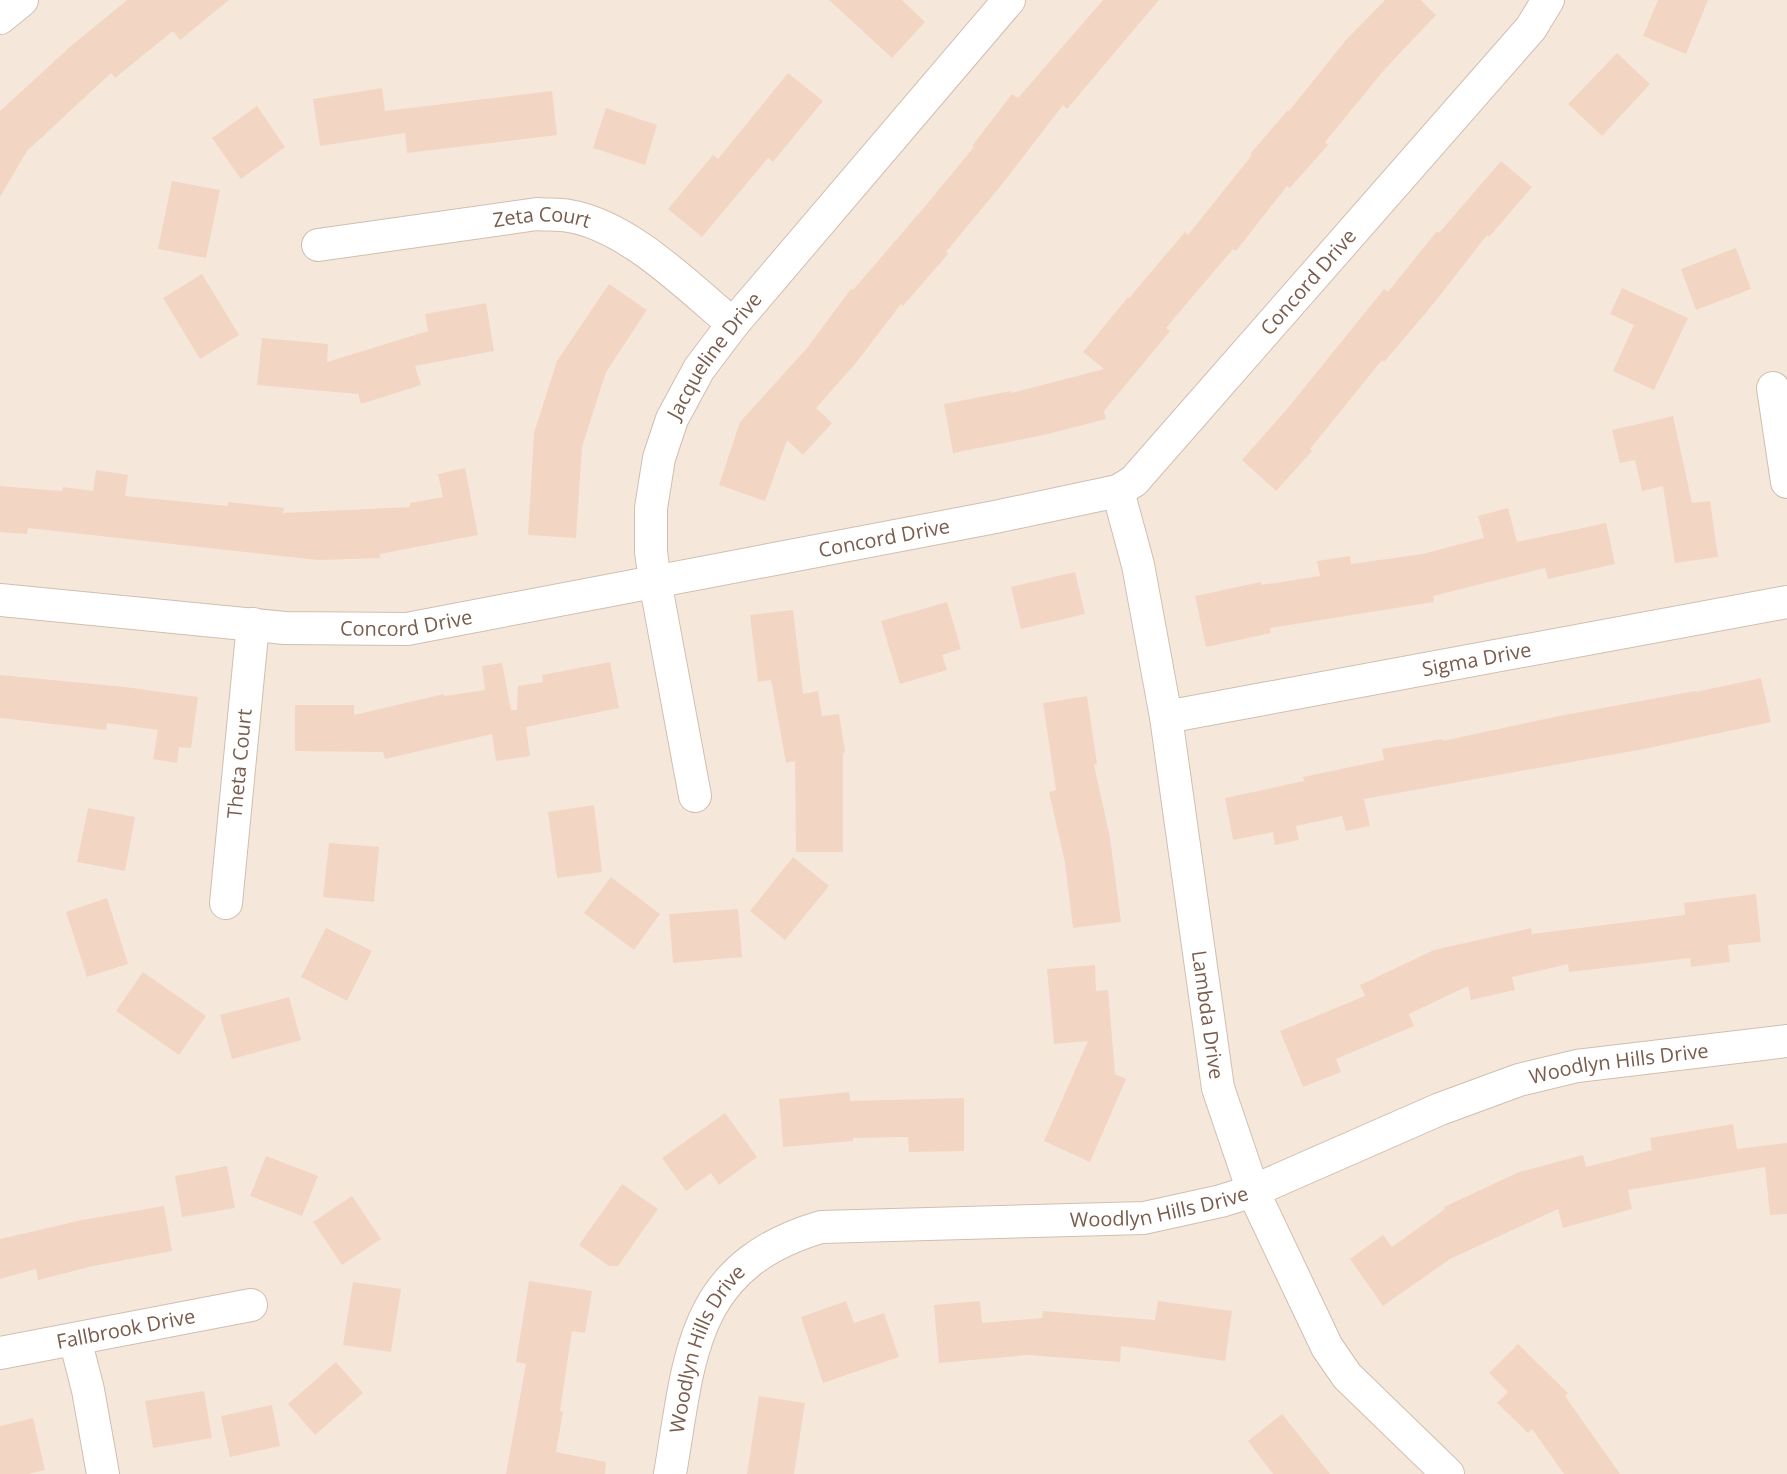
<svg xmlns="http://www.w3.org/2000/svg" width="1787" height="1474" font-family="'Open Sans',sans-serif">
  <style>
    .residential { fill: #f5e8da }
    .building { fill: #f3d5c3 }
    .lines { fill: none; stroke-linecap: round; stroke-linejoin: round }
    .street-casing { stroke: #d1beb0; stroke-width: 34 }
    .street { stroke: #fff; stroke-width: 32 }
    .labels { text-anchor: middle; stroke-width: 4.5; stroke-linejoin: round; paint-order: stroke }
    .street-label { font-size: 20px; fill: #7a5c4d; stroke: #fffaf3 }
  </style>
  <rect width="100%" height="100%" fill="#fdf6ec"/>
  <path class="residential" d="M 0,0 L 1787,0 L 1787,1474 L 0,1474 Z"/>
  <path class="building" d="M 127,0 L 229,0 L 180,40 L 173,31 L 115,78 L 111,73 L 27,151 L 0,197 L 0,111 L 71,46 Z
    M 829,0 L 902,0 L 925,22 L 892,58 Z
    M 1103,0 L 1159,0 L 1067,109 L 1063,105 L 1003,183 L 946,252 L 948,254 L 903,306 L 901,304 L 855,364 L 816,408 L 832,423 L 803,455 L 787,440 L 765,501 L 719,485 L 740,422 L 807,348 L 851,289 L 853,290 L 927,204 L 974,147 L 972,146 L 1012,94 L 1018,98 Z
    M 1385,0 L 1421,0 L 1436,15 L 1385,69 L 1325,142 L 1328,145 L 1290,188 L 1287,186 L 1236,251 L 1233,249 L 1166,328 L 1170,331 L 1104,411 L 1106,419 L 1044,435 L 953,453 L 944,404 L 1011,391 L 1011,393 L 1104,369 L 1083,352 L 1128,297 L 1129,298 L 1185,232 L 1188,235 L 1252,155 L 1250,154 L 1288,110 L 1289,111 L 1346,40 Z
    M 1658,0 L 1708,0 L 1686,54 L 1643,36 Z
    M 1617,53 L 1650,84 L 1602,136 L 1568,104 Z
    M 788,73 L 823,101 L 773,162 L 768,158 L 702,237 L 668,209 L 713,155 L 718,159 Z
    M 382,88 L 385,111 L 552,91 L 557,135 L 407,153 L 405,133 L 320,146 L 313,99 Z
    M 257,106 L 285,147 L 241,179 L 212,138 Z
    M 606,108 L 657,125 L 645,165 L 593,148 Z
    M 1501,161 L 1532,187 L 1489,237 L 1487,235 L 1434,303 L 1384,362 L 1382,360 L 1310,449 L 1312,451 L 1276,491 L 1242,460 L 1287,409 L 1384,289 L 1388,292 L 1437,231 L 1439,233 Z
    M 172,181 L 220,190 L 206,258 L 158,249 Z
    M 1736,248 L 1751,289 L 1696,310 L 1681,269 Z
    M 202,274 L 239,335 L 200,359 L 163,298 Z
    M 609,284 L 647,310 L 606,372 L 582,447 L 576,538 L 528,535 L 534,433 L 557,361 Z
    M 1622,288 L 1688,318 L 1654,390 L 1613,371 L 1634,325 L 1610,314 Z
    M 486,303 L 494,351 L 415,366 L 421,385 L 361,404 L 358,394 L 257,385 L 262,338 L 328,344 L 327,362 L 428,331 L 425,314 Z
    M 1673,416 L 1692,503 L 1710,501 L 1718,557 L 1675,563 L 1663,486 L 1642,491 L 1635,460 L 1620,463 L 1612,430 Z
    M 465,468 L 478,535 L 380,554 L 380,558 L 318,560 L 28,528 L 27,534 L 0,532 L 0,486 L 62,491 L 63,487 L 93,491 L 96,470 L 128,475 L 125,496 L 228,506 L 228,502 L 284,508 L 283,513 L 410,507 L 410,503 L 443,497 L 438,474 Z
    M 1508,508 L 1517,542 L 1606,523 L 1615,564 L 1548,579 L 1545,568 L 1433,596 L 1434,602 L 1270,628 L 1271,633 L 1206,647 L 1195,596 L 1261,582 L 1261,585 L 1320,576 L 1317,561 L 1350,556 L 1351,564 L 1422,554 L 1484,538 L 1478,516 Z
    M 1075,572 L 1085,614 L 1021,629 L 1011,587 Z
    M 947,602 L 961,649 L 942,655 L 947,670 L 900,684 L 881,621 Z
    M 793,610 L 803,694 L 818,691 L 822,716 L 839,714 L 845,752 L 843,753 L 843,852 L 796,852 L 795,761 L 786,763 L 771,680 L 758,682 L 750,615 Z
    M 610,662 L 619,708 L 526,727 L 530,756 L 496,761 L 492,734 L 385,759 L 383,752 L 295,751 L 295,705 L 354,705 L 354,715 L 444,694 L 444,696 L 485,690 L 482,666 L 502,663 L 511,710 L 517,710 L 518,686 L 543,682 L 542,675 Z
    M 0,675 L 125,687 L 198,697 L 191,748 L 179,747 L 177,763 L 153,759 L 158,730 L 107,723 L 106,730 L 0,718 Z
    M 1761,678 L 1771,722 L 1644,749 L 1364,799 L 1370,826 L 1346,831 L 1342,816 L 1296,826 L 1299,840 L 1275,845 L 1273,832 L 1233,840 L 1225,798 L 1304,781 L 1303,777 L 1384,760 L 1382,749 L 1443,739 L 1443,741 L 1559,716 L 1695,691 L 1696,692 Z
    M 1087,696 L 1097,764 L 1094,765 L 1110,838 L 1121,922 L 1073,928 L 1065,863 L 1049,792 L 1056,790 L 1043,703 Z
    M 594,805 L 602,872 L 557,878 L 548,812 Z
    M 88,808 L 135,817 L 125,871 L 77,862 Z
    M 329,843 L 379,847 L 374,902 L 323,897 Z
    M 793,857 L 829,886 L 785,940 L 750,911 Z
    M 611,877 L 660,914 L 634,950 L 584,913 Z
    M 1756,894 L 1761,942 L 1728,945 L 1730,962 L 1691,967 L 1690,958 L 1569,972 L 1568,964 L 1512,977 L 1515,990 L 1471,1000 L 1468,986 L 1409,1014 L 1414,1026 L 1336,1059 L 1341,1072 L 1303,1087 L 1280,1031 L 1365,996 L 1360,985 L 1434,950 L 1531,928 L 1532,934 L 1685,915 L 1684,903 Z
    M 107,898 L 128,964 L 87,977 L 66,912 Z
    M 738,909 L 742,957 L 673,963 L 669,914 Z
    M 326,928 L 372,951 L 347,1001 L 301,977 Z
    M 1095,965 L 1096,991 L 1108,990 L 1115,1074 L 1126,1079 L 1090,1162 L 1044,1141 L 1088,1041 L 1054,1044 L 1047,969 Z
    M 143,972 L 206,1016 L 179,1055 L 116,1011 Z
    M 289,997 L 301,1040 L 232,1059 L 220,1015 Z
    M 849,1092 L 850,1101 L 964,1098 L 964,1151 L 909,1152 L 908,1137 L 853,1138 L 853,1141 L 783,1147 L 779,1099 Z
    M 725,1113 L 757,1157 L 719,1185 L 711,1173 L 686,1191 L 662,1158 Z
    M 1733,1124 L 1737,1149 L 1787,1143 L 1787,1214 L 1770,1215 L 1765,1167 L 1628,1190 L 1632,1209 L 1563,1228 L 1558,1209 L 1450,1259 L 1383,1306 L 1350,1259 L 1383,1235 L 1392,1247 L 1445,1209 L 1444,1207 L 1519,1172 L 1583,1155 L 1586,1167 L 1652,1150 L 1650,1138 Z
    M 266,1156 L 318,1176 L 302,1216 L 250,1196 Z
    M 227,1166 L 235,1208 L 182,1217 L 175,1176 Z
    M 622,1184 L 658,1209 L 618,1266 L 609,1266 L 579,1245 Z
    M 352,1196 L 381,1239 L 342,1265 L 313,1222 Z
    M 164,1206 L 172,1251 L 93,1266 L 38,1280 L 36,1269 L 0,1279 L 0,1239 L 82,1220 Z
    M 529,1281 L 592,1291 L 585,1333 L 572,1331 L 560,1411 L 563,1412 L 556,1452 L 606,1462 L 605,1474 L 506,1474 L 526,1364 L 516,1362 Z
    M 353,1282 L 401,1289 L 391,1352 L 343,1345 Z
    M 846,1301 L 854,1323 L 884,1313 L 899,1357 L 823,1383 L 801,1317 Z
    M 980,1301 L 982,1323 L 1042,1318 L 1043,1311 L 1155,1320 L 1158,1301 L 1232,1311 L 1225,1361 L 1121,1346 L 1120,1362 L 1028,1355 L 939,1363 L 934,1305 Z
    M 1518,1344 L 1568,1393 L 1565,1396 L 1620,1474 L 1564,1474 L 1532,1429 L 1528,1433 L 1497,1403 L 1508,1392 L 1489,1373 Z
    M 336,1362 L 363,1393 L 315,1435 L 288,1404 Z
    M 204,1391 L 212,1438 L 153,1448 L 145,1401 Z
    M 759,1396 L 805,1403 L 794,1474 L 747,1474 Z
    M 272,1405 L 280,1446 L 230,1457 L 221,1416 Z
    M 1282,1414 L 1330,1474 L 1273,1474 L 1248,1441 Z
    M 33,1418 L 45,1470 L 28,1474 L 0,1474 L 0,1426 Z"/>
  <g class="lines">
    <defs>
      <g id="street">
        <path d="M 0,18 L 22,0"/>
        <path id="s1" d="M 318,245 L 537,214 C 548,215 559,214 569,216 C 629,226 687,286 733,324"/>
        <path d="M 1773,388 L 1787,482"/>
        <path id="s2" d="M 1118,491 L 1138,565 L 1166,717 L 1218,1088 L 1253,1191 L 1327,1347 L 1347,1376 L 1448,1474"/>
        <path id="s3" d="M 0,600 L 285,628 L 407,629 L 995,517 L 1118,491 L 1134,481 L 1531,28 L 1548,0"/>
        <path id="s4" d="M 1166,717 L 1787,602"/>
        <path id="s5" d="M 695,796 L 655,581 L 651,552 L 651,508 L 659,458 L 672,419 L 699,369 L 733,324 L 1009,0"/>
        <path id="s6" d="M 226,903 L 253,624"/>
        <path d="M 75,1339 L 88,1390 L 103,1474"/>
        <path id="s7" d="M 0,1353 L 251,1305"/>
        <path id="s8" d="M 670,1474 C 690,1358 689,1266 821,1227 L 1144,1218 L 1221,1201 L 1253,1191 L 1440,1109 L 1519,1080 L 1577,1066 L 1787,1041"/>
      </g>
    </defs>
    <use href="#street" class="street-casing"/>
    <use href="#street" class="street"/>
  </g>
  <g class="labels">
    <g class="street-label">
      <text dy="7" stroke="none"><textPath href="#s1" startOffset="226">Zeta Court</textPath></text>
      <text dy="7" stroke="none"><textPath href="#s3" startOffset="1416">Concord Drive</textPath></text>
      <text dy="7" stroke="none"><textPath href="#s5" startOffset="460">Jacqueline Drive</textPath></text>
      <text dy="7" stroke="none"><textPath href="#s3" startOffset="894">Concord Drive</textPath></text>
      <text dy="7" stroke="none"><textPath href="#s3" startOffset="408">Concord Drive</textPath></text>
      <text dy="7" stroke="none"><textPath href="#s4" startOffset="316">Sigma Drive</textPath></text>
      <text dy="7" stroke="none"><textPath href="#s6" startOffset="140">Theta Court</textPath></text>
      <text dy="7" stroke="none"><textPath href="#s2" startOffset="532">Lambda Drive</textPath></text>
      <text dy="7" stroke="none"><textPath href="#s8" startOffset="1138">Woodlyn Hills Drive</textPath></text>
      <text dy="7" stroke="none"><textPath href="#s8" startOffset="652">Woodlyn Hills Drive</textPath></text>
      <text dy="7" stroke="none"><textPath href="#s7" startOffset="128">Fallbrook Drive</textPath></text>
      <text dy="7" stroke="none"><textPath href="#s8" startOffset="132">Woodlyn Hills Drive</textPath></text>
    </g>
  </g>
</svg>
